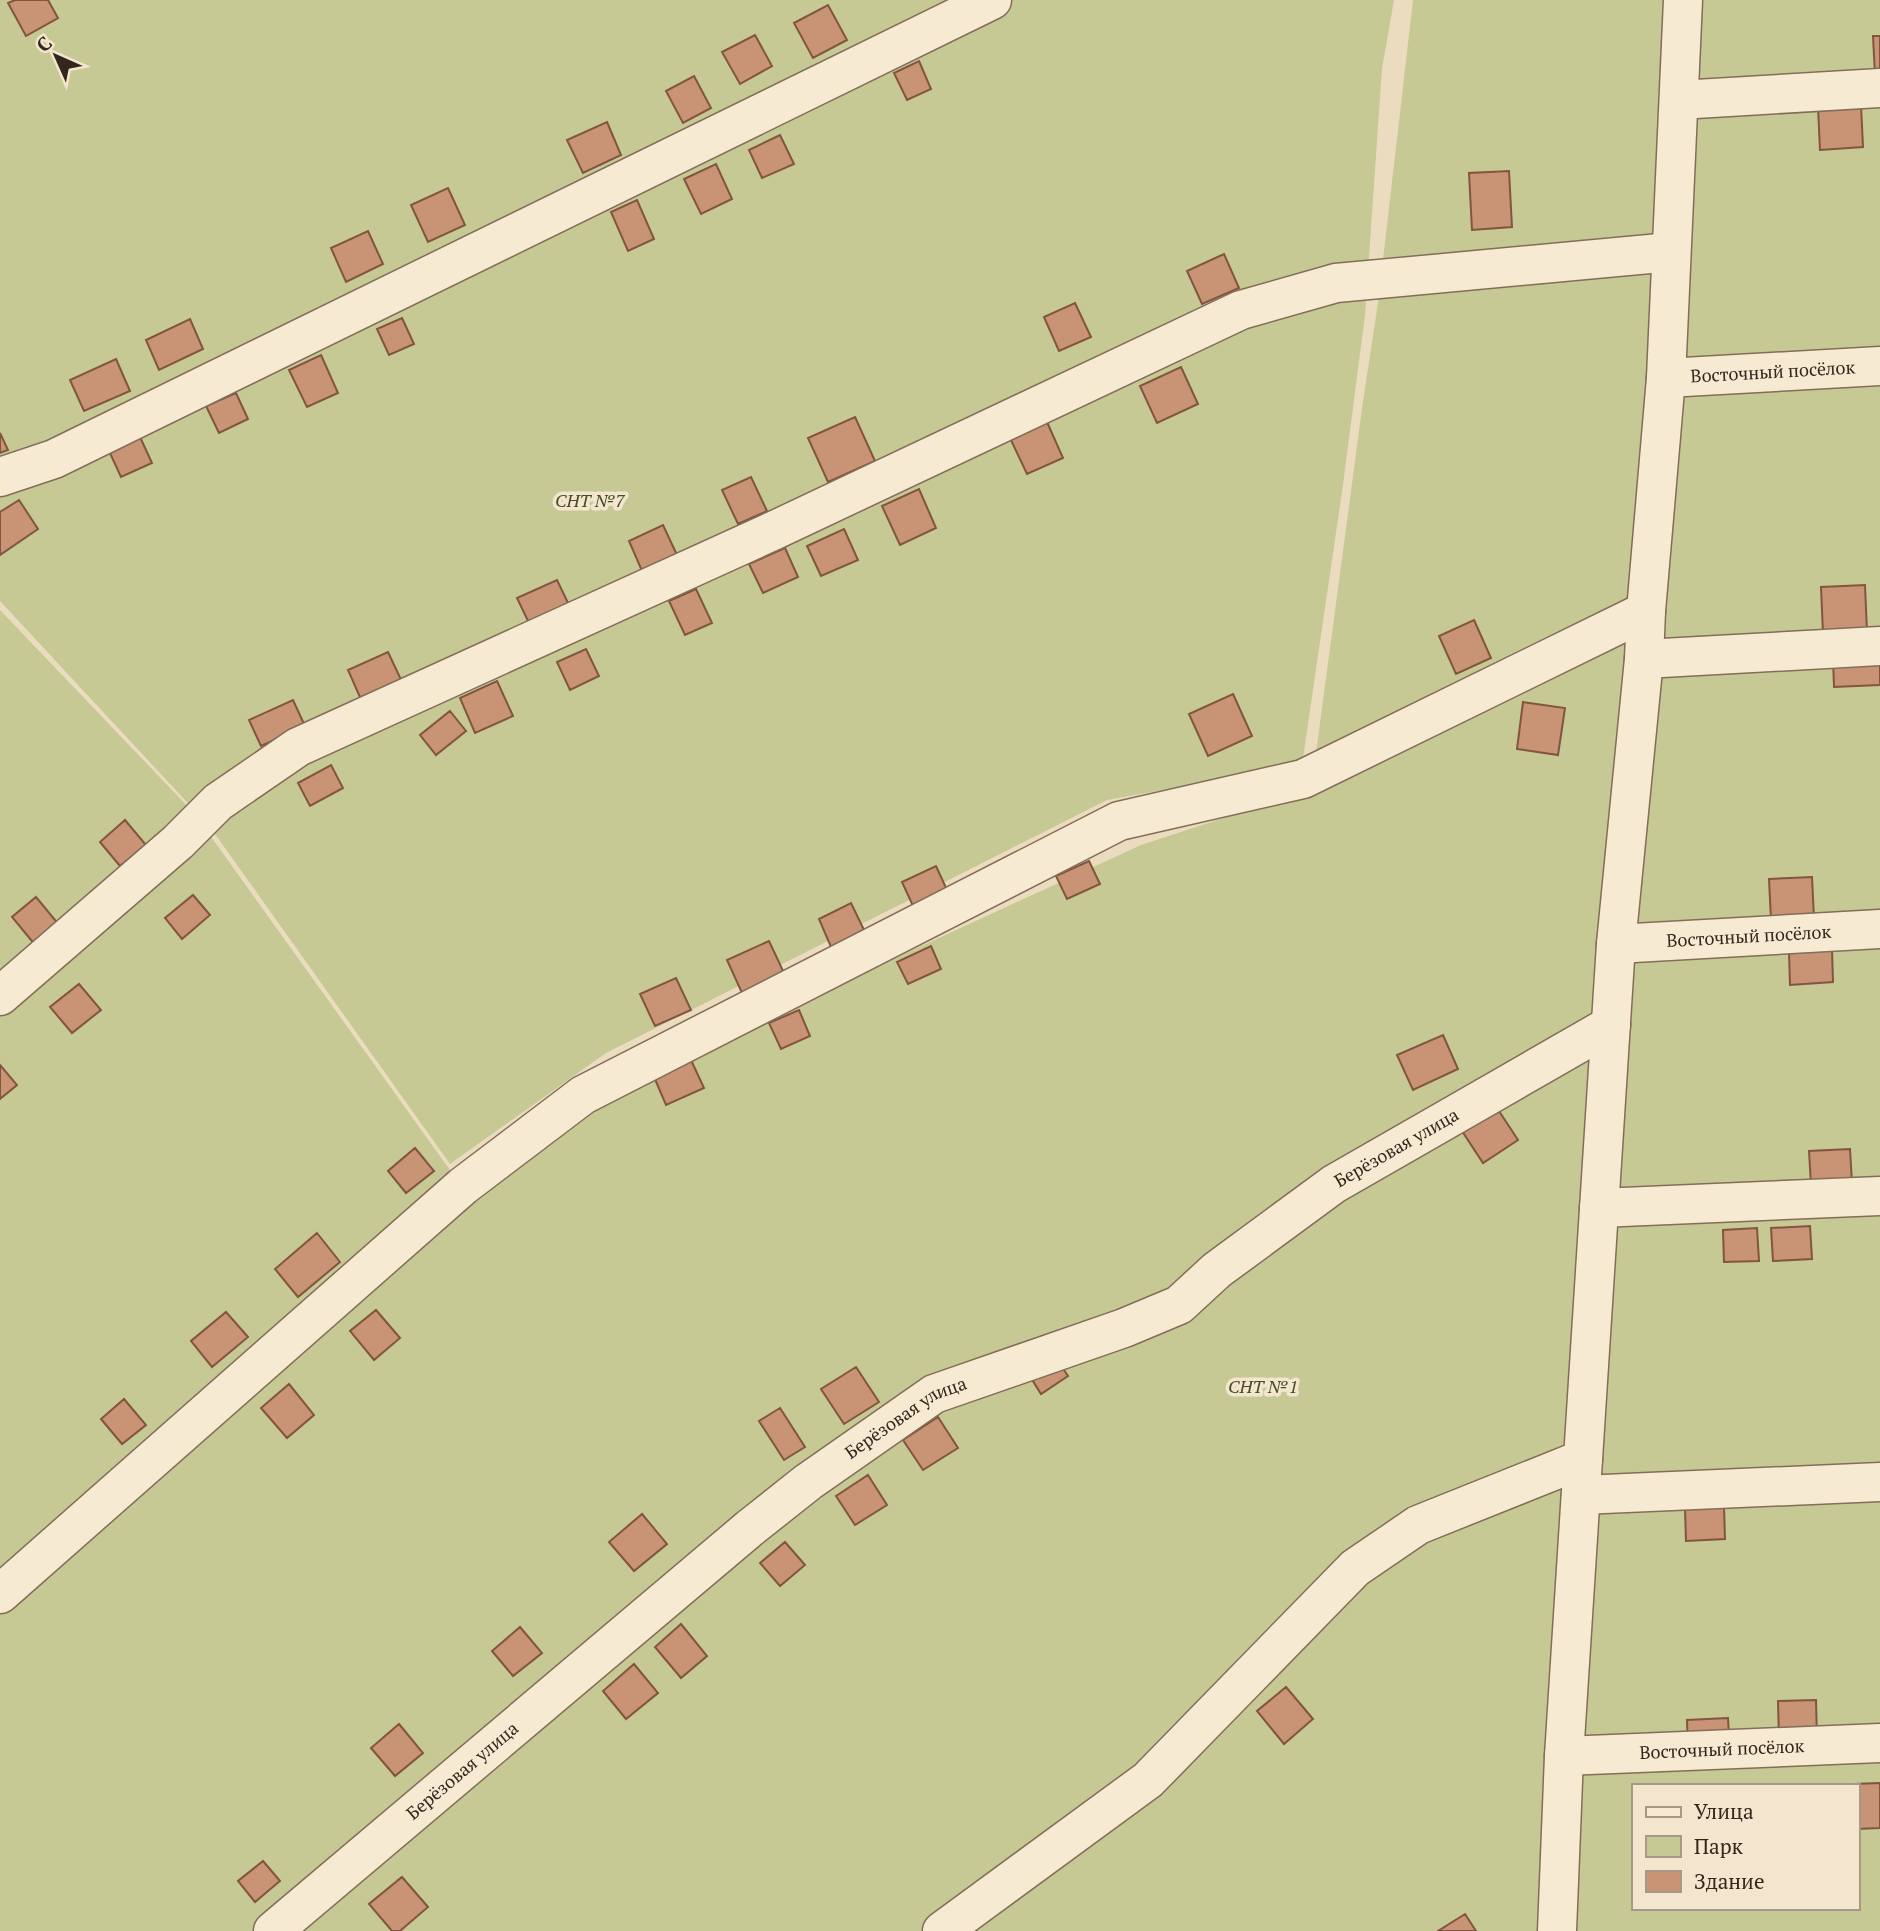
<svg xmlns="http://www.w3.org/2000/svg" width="1880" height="1931" font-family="'PT Serif',serif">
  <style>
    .green { fill: #c6c994; fill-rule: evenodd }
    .building { fill: #c99376; stroke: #82553f; stroke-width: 2 }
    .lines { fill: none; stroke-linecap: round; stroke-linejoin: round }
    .minor-casing { stroke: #846d58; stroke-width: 41 }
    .minor { stroke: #f7ead2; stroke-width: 38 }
    .labels { text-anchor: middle; stroke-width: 7; stroke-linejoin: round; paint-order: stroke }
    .street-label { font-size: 18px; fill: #34261c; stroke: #f4e6ce }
    .park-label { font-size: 18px; font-style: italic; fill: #474f24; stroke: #f4e6ce }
  </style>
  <rect width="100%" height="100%" fill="#ecdcbf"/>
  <path class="green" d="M 0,0 L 1394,0 L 1382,69 L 1365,315 L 1343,485 L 1302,765 L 1107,800 L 606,1053 L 450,1164 L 210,827 L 0,601 Z
    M 1413,0 L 1880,0 L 1880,1931 L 0,1931 L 0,610 L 194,813 L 465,1191 L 587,1100 L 1141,845 L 1245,811 L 1312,783 L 1363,401 L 1378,303 ZM 1633,1786 L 1857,1786 L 1857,1908 L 1633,1908 Z"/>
  <path class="building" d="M 15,0 L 48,0 L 58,18 L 26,36 L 8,3 Z
    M 828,5 L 847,40 L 813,58 L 794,23 Z
    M 755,35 L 772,66 L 740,84 L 722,52 Z
    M 1873,36 L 1880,36 L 1880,74 L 1875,75 Z
    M 919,61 L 931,89 L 907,100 L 894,73 Z
    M 694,76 L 711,108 L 683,123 L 666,91 Z
    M 1861,105 L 1863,147 L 1820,150 L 1818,107 Z
    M 607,122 L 621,155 L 583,173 L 567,140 Z
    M 780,135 L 794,164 L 762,178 L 749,150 Z
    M 716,164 L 732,199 L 701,214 L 684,179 Z
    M 1509,171 L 1512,227 L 1472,230 L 1469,173 Z
    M 448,188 L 465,225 L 428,242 L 411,205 Z
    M 637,200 L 654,239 L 628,251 L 611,212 Z
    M 368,231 L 383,264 L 346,282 L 331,248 Z
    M 1224,254 L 1239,288 L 1202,304 L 1187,271 Z
    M 1075,303 L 1091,337 L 1059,351 L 1044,317 Z
    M 402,318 L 414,344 L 389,355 L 377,329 Z
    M 190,319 L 203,349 L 159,370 L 146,340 Z
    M 321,355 L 338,393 L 307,407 L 289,370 Z
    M 116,359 L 130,391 L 84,411 L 70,380 Z
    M 1181,367 L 1198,404 L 1157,423 L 1140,386 Z
    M 236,393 L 248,419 L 219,433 L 206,406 Z
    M 855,417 L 875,461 L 828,482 L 808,438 Z
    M 1047,422 L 1063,458 L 1027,474 L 1010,438 Z
    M 0,433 L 8,450 L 0,453 Z
    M 140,437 L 152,463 L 121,477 L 109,451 Z
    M 751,477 L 767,511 L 738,524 L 722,490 Z
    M 919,489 L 936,528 L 900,545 L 882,506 Z
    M 19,500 L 38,529 L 0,555 L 0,512 Z
    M 663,525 L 677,555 L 642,571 L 629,541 Z
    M 844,529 L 858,560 L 821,576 L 807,546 Z
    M 785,548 L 798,577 L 763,593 L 749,564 Z
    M 557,580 L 569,605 L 529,623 L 517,598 Z
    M 1865,585 L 1867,632 L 1823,634 L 1821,587 Z
    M 696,589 L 712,623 L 685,635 L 669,601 Z
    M 1474,620 L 1491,658 L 1456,674 L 1439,636 Z
    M 586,649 L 599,676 L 570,690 L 557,662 Z
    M 388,652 L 404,686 L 363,704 L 348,670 Z
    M 1880,657 L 1880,685 L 1834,687 L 1833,659 Z
    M 497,681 L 513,716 L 475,733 L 460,698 Z
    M 1233,694 L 1252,736 L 1208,756 L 1189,714 Z
    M 293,700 L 305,726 L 261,746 L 249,720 Z
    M 1523,702 L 1565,708 L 1558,755 L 1517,749 Z
    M 450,711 L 466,731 L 436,755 L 420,735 Z
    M 331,765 L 343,788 L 310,806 L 298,783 Z
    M 125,820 L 146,845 L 120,866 L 100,842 Z
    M 1089,861 L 1100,884 L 1067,899 L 1056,876 Z
    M 936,866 L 947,890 L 913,906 L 902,882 Z
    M 1812,877 L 1814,918 L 1771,920 L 1769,879 Z
    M 193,895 L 210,915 L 182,939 L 165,918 Z
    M 36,897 L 60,926 L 36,946 L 12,917 Z
    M 851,903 L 865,932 L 831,947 L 819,919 Z
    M 769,941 L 784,973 L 742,993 L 727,960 Z
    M 931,946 L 941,969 L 908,984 L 897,962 Z
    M 1832,949 L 1833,982 L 1790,985 L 1789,952 Z
    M 676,978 L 691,1010 L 655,1026 L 640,994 Z
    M 79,984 L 101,1010 L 72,1033 L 50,1007 Z
    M 799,1010 L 810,1036 L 781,1049 L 769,1023 Z
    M 1443,1035 L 1458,1069 L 1413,1090 L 1397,1055 Z
    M 691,1060 L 704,1088 L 666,1105 L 654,1077 Z
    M 0,1065 L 17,1085 L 0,1099 Z
    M 1497,1108 L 1518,1140 L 1483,1163 L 1462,1131 Z
    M 415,1148 L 434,1171 L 406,1193 L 388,1171 Z
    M 1850,1149 L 1852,1183 L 1811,1185 L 1809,1151 Z
    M 1810,1226 L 1812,1259 L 1773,1261 L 1771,1228 Z
    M 1757,1228 L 1759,1261 L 1724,1262 L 1723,1230 Z
    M 317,1233 L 340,1262 L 298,1297 L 275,1269 Z
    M 376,1310 L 400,1338 L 374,1360 L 350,1331 Z
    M 226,1312 L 248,1337 L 212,1367 L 191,1341 Z
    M 1049,1348 L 1068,1376 L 1041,1394 L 1023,1365 Z
    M 856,1367 L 879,1402 L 844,1424 L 821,1389 Z
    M 289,1384 L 314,1415 L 287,1438 L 261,1408 Z
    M 124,1399 L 146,1425 L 122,1444 L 101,1419 Z
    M 780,1408 L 805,1447 L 784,1460 L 759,1421 Z
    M 938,1417 L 958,1448 L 923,1470 L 903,1440 Z
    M 868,1475 L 887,1505 L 855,1525 L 836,1496 Z
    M 1724,1507 L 1725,1539 L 1686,1541 L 1685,1509 Z
    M 642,1514 L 667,1544 L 634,1571 L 609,1542 Z
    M 785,1542 L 805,1565 L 780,1586 L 760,1563 Z
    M 681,1624 L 707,1656 L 681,1678 L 655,1647 Z
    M 520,1627 L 542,1653 L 513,1676 L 492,1651 Z
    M 634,1664 L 658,1693 L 626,1719 L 603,1691 Z
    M 1286,1687 L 1313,1719 L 1284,1744 L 1257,1711 Z
    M 1816,1700 L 1817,1738 L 1779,1740 L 1778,1701 Z
    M 1728,1718 L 1730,1752 L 1688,1754 L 1687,1720 Z
    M 399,1724 L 423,1753 L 395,1776 L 371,1748 Z
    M 1880,1783 L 1880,1828 L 1857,1829 L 1857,1786 L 1854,1786 L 1854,1784 Z
    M 263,1861 L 280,1881 L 255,1902 L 238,1881 Z
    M 402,1877 L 428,1907 L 400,1931 L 392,1931 L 369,1904 Z
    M 1465,1914 L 1476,1931 L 1438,1931 Z"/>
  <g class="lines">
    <defs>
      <g id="minor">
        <path d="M 1679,100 L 1880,88"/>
        <path id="s1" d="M 1666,378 L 1880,366"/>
        <path d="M 0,477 L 54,459 L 992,0"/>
        <path d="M 1644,659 L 1880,646"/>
        <path id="s2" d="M 1616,944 L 1880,929"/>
        <path d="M 0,996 L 178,842 L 218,802 L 298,747 L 775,530 L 1241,310 L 1336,283 L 1671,252"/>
        <path d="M 1599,1208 L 1880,1196"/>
        <path d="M 1581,1495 L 1880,1482"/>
        <path d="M 0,1594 L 463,1186 L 583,1095 L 1119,821 L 1303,779 L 1646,611"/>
        <path id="s3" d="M 1564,1756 L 1880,1743"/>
        <path id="s4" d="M 273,1931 L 750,1528 L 808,1482 L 934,1394 L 1124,1328 L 1179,1305 L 1217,1270 L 1334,1184 L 1611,1025"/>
        <path d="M 942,1931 L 1148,1780 L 1355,1568 L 1418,1525 L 1583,1459"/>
        <path d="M 1557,1931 L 1564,1756 L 1616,944 L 1644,659 L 1646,611 L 1666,378 L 1683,0"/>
      </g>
    </defs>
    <use href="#minor" class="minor-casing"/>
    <use href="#minor" class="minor"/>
  </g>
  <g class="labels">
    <g class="street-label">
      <text dy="6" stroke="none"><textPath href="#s1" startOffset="107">Восточный посёлок</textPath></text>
      <text dy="6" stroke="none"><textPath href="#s2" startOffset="133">Восточный посёлок</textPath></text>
      <text dy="6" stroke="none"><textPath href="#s4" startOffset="1382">Берёзовая улица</textPath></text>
      <text dy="6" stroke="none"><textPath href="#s4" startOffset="816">Берёзовая улица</textPath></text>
      <text dy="6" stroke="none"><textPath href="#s3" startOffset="158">Восточный посёлок</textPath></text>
      <text dy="6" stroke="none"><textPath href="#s4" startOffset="248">Берёзовая улица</textPath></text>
    </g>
    <g class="park-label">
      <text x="590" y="507">СНТ №7</text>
      <text x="1263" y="1393">СНТ №1</text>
    </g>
  </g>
  <rect x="1632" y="1784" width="228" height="126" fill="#f4e6ce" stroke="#a79987" stroke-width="2"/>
  <rect x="1646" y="1807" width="35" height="10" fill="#f7ead2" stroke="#a79987" stroke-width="2"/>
  <text x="1694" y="1819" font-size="21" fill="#34261c">Улица</text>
  <rect x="1646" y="1836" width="35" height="21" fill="#c6c994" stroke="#a79987" stroke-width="2"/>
  <text x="1694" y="1854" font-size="21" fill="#34261c">Парк</text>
  <rect x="1646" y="1871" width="35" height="21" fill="#c99376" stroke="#a79987" stroke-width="2"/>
  <text x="1694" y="1889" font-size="21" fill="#34261c">Здание</text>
  <g transform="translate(56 56) rotate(315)" stroke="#f4e6ce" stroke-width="5" paint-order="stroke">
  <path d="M0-5L12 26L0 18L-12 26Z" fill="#34261c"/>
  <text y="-10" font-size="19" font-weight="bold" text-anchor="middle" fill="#34261c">С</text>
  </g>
</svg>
